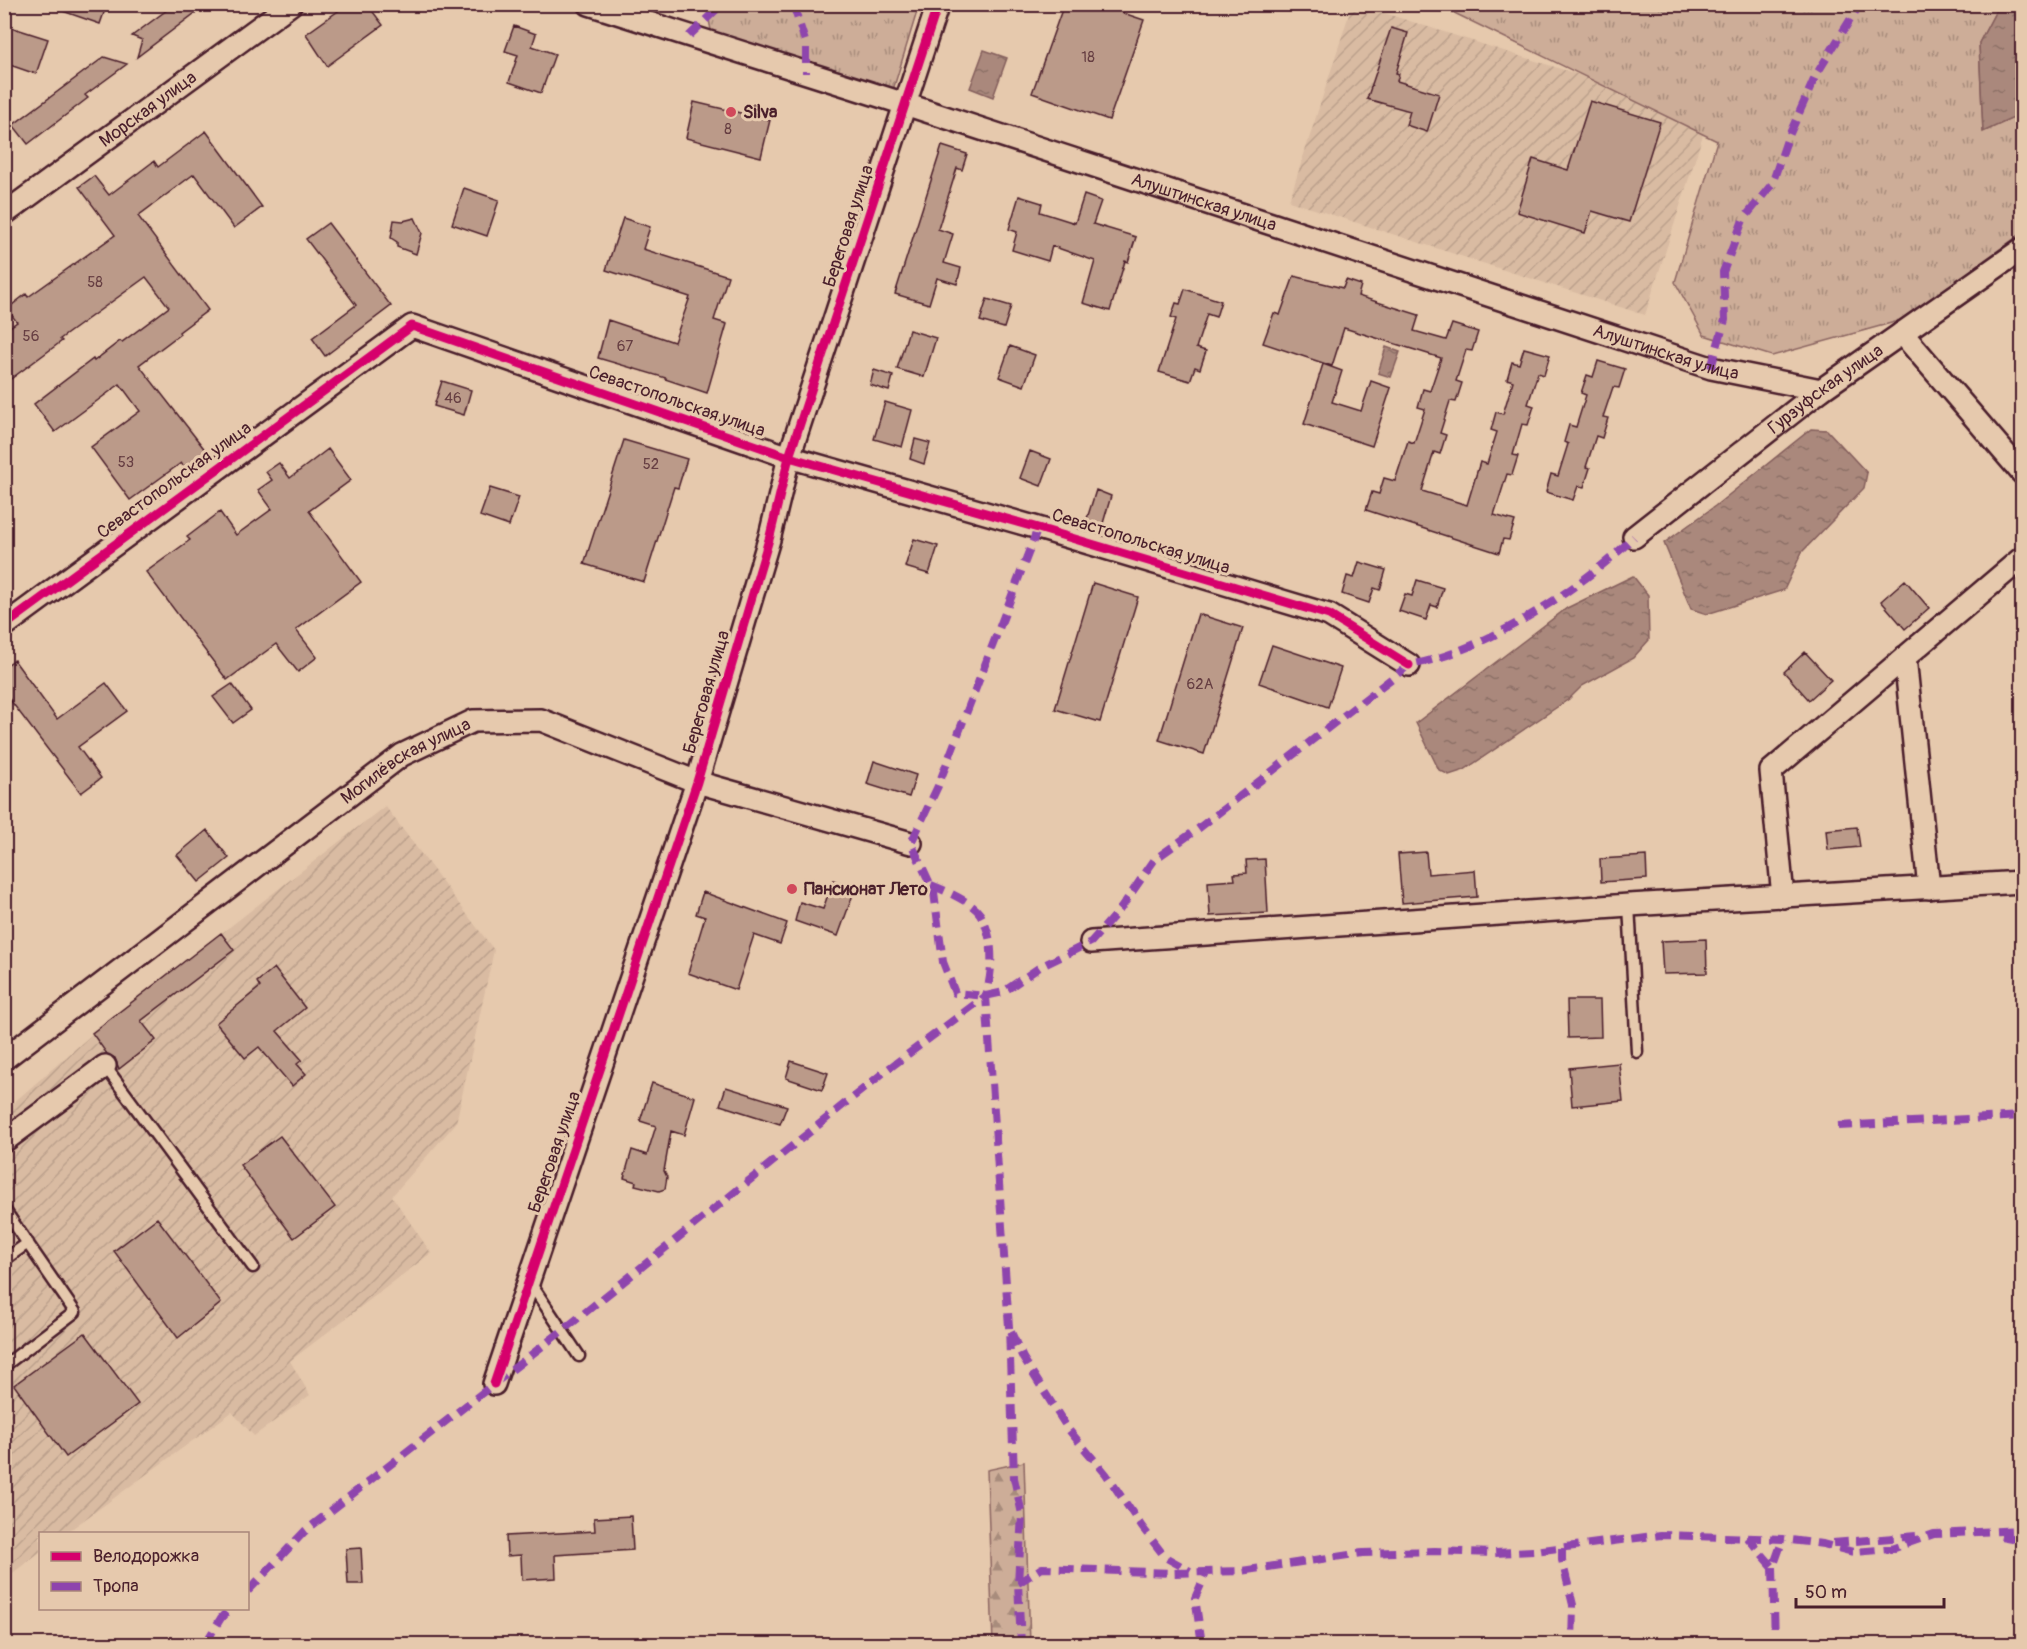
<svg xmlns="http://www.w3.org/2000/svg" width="2027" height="1649" font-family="Pangolin,sans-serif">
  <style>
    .industrial { fill: url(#industrial-furrows) }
    .grass { fill: url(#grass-tufts); stroke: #8c6662; stroke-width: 1.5 }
    .forest { fill: url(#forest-firs); stroke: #8c6662; stroke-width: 1.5 }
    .water { fill: url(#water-ripples); stroke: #845e5c; stroke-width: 1.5 }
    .building { fill: #bb9a89; stroke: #4a1f2b; stroke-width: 1.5 }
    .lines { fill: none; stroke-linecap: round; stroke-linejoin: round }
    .service-casing { stroke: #4a1f2b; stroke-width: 15 }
    .minor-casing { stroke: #4a1f2b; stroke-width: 26 }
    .service { stroke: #e6c9ad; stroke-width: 10 }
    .minor { stroke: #e6c9ad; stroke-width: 21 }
    .quiet { stroke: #8e44ad; stroke-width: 8; stroke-dasharray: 15 8; stroke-linecap: butt }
    .cycleway-casing { stroke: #e6c9ad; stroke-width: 13 }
    .cycleway { stroke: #d6006c; stroke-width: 9 }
    .poi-dot { fill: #d1495b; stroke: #e6c9ad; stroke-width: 2 }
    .labels { text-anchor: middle; stroke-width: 6; stroke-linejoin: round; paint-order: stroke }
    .number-label { font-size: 15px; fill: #663e42 }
    .street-label { font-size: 18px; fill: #4a1f2b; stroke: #e6c9ad }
    .poi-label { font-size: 18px; font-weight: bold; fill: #4a1f2b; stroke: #e6c9ad; text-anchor: start }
  </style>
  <defs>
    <pattern id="industrial-furrows" width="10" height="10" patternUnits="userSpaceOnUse" patternTransform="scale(1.5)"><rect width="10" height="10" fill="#d9bba2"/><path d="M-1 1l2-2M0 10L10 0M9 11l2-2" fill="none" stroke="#bca08c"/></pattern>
    <pattern id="grass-tufts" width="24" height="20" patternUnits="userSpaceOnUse" patternTransform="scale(1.5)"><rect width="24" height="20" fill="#cdad98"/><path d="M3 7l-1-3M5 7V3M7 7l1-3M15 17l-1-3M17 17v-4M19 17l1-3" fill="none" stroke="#a88c7c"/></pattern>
    <pattern id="forest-firs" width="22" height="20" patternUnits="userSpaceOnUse" patternTransform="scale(1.5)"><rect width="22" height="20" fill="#cdad98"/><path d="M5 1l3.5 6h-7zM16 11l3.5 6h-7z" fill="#a88c7c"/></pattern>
    <pattern id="water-ripples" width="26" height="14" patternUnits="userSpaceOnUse" patternTransform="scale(1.5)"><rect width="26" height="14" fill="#aa887c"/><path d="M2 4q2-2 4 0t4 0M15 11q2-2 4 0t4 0" fill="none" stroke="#8c6f66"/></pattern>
  </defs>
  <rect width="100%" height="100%" fill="#e6c9ad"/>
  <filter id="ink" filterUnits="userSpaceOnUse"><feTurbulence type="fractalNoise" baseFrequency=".0167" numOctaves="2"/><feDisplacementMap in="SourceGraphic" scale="12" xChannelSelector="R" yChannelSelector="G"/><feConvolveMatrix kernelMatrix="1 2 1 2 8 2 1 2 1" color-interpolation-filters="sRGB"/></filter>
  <g filter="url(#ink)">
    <path class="industrial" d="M 1352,5 L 1359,5 L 1709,116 L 1645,315 L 1289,201 Z
      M 385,806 L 494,950 L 456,1123 L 392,1196 L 431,1253 L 290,1361 L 310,1395 L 254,1436 L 232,1412 L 66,1533 L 40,1534 L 40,1552 L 5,1579 L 4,1111 L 90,1036 Z"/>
    <path class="grass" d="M 706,5 L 919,5 L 893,90 L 712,35 Z
      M 1438,5 L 1999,5 L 1979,43 L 1983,131 L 2022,114 L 2022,233 L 1902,320 L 1772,356 L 1704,335 L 1675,282 L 1717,141 Z"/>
    <path class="forest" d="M 1024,1462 L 1030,1644 L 993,1644 L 987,1470 Z"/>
    <path class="water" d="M 1999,5 L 2022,5 L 2022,114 L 1983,132 L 1979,43 Z
      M 984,50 L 1007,58 L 993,97 L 970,88 Z
      M 1386,347 L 1400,352 L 1391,377 L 1378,373 Z
      M 1811,429 L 1827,430 L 1867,473 L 1864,488 L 1802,552 L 1784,590 L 1707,614 L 1691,609 L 1664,543 L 1715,506 Z
      M 1633,576 L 1648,595 L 1649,640 L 1633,658 L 1582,686 L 1569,699 L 1464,770 L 1449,775 L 1439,770 L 1416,723 L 1567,608 Z"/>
    <path class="building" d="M 51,4 L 107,4 L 100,24 L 51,7 Z
      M 175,4 L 207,4 L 137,57 L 142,40 L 132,36 Z
      M 348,4 L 367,4 L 383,25 L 327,66 L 306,34 Z
      M 1064,4 L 1126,4 L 1123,13 L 1144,20 L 1109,120 L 1032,93 Z
      M 4,25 L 48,39 L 36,74 L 4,63 Z
      M 514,26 L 536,34 L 532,46 L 555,54 L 541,93 L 509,82 L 518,55 L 505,51 Z
      M 1391,28 L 1408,33 L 1396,73 L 1399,74 L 1397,81 L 1439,94 L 1427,132 L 1406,125 L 1410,111 L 1367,99 Z
      M 104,57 L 127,64 L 85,95 L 88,98 L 28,144 L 13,125 Z
      M 1590,101 L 1660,122 L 1629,222 L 1592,211 L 1585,233 L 1517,212 L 1533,159 L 1568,170 Z
      M 694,102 L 770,120 L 761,157 L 686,138 Z
      M 206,131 L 262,207 L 234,228 L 194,174 L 138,216 L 208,310 L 179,332 L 180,334 L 139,365 L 206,451 L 185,468 L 181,463 L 130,500 L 91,447 L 140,411 L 120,384 L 55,432 L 34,404 L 93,359 L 94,361 L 120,341 L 122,342 L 169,307 L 146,277 L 60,339 L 62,341 L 4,384 L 4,331 L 17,322 L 7,309 L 26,294 L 28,297 L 115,235 L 79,187 L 94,176 L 109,195 L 154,161 L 158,167 Z
      M 942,146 L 967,154 L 962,170 L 957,168 L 938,229 L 953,234 L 944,263 L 961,268 L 957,284 L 937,278 L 929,304 L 895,294 Z
      M 464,188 L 499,200 L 487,236 L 452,224 Z
      M 1084,195 L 1101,201 L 1093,224 L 1136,237 L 1128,262 L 1125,261 L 1110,311 L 1083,303 L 1095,261 L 1052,246 L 1048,261 L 1012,250 L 1017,232 L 1009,229 L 1019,196 L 1042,203 L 1040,212 L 1075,223 Z
      M 415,218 L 422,233 L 416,254 L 397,247 L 397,242 L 391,238 L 394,220 L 403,221 Z
      M 623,218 L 650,227 L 643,249 L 728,276 L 714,320 L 727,324 L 707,393 L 665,379 L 666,378 L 598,358 L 608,320 L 674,342 L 690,297 L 606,270 Z
      M 328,223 L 391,306 L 325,356 L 312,338 L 356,305 L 306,239 Z
      M 1294,276 L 1343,288 L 1346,280 L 1361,285 L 1358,296 L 1419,315 L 1414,331 L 1446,340 L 1452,324 L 1478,332 L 1472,351 L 1466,350 L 1456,381 L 1462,383 L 1456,402 L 1450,401 L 1440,433 L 1446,435 L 1440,454 L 1434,452 L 1422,491 L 1467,505 L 1480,462 L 1487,464 L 1497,432 L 1491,430 L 1496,412 L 1503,414 L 1513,381 L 1507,379 L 1512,362 L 1519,364 L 1524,348 L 1550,355 L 1544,375 L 1538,373 L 1528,404 L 1534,406 L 1528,425 L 1522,424 L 1513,455 L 1518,456 L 1512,475 L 1507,474 L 1494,515 L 1515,521 L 1509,540 L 1503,539 L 1499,553 L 1366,510 L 1372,492 L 1379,494 L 1384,478 L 1395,481 L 1408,441 L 1414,443 L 1425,409 L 1418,407 L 1423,389 L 1430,391 L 1441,358 L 1344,328 L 1332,366 L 1263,343 L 1274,313 L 1280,315 Z
      M 1185,289 L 1221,301 L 1216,317 L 1207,314 L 1196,348 L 1206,351 L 1200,369 L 1195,367 L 1190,381 L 1159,372 L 1176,319 L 1171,317 L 1176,303 L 1180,304 Z
      M 987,299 L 1011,306 L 1004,328 L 980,321 Z
      M 909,330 L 936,338 L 924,377 L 897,369 Z
      M 1010,346 L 1035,355 L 1024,386 L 999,377 Z
      M 1598,361 L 1625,369 L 1619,388 L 1613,387 L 1603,417 L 1608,418 L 1602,438 L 1596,436 L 1586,467 L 1590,468 L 1584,487 L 1578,486 L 1573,500 L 1546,492 L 1551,474 L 1558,476 L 1568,444 L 1564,442 L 1569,425 L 1576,427 L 1586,395 L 1581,393 L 1587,375 L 1593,377 Z
      M 1323,364 L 1342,371 L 1332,402 L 1361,411 L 1371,381 L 1391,388 L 1372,446 L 1304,424 Z
      M 874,370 L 893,376 L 889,391 L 870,385 Z
      M 442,381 L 471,390 L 464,415 L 434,406 Z
      M 885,402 L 912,410 L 902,447 L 874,439 Z
      M 915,439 L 930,443 L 924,464 L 910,459 Z
      M 624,440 L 687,459 L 678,488 L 674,487 L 644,582 L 584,564 Z
      M 328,449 L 351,480 L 309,511 L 361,582 L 296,630 L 317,657 L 298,672 L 276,644 L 227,680 L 146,572 L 190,540 L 187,537 L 220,512 L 236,535 L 272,509 L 258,490 L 272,480 L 266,472 L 279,463 L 290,478 Z
      M 1030,451 L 1051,459 L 1041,486 L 1020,478 Z
      M 490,488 L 519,497 L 509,526 L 480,516 Z
      M 1096,490 L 1111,496 L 1101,530 L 1085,525 Z
      M 914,539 L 938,546 L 929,574 L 905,567 Z
      M 1359,562 L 1386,570 L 1380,590 L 1374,588 L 1369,603 L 1342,594 L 1347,576 L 1354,578 Z
      M 1417,580 L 1443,588 L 1437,607 L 1431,605 L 1426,620 L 1399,611 L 1405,594 L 1412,596 Z
      M 1905,580 L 1929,608 L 1905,629 L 1881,601 Z
      M 1093,583 L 1138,597 L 1100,722 L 1055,709 Z
      M 1198,614 L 1243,628 L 1204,754 L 1159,740 Z
      M 1272,645 L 1341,668 L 1328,707 L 1259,683 Z
      M 1805,652 L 1831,680 L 1809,700 L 1784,672 Z
      M 14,660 L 57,719 L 106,683 L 127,711 L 78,747 L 101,778 L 81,793 L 4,692 L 4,667 Z
      M 232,684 L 251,710 L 233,723 L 213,697 Z
      M 874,761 L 916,775 L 909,797 L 867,784 Z
      M 1857,827 L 1860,847 L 1828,850 L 1826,830 Z
      M 207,830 L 229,858 L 199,882 L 177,855 Z
      M 1426,852 L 1428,874 L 1475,870 L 1477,897 L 1402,903 L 1398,854 Z
      M 1646,856 L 1647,879 L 1601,882 L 1600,859 Z
      M 1265,859 L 1268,913 L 1210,916 L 1208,882 L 1235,880 L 1234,874 L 1247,873 L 1246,860 Z
      M 833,880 L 855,889 L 838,936 L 795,921 L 800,902 L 823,909 Z
      M 703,892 L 787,923 L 780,944 L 754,935 L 736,990 L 688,973 L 705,917 L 696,914 Z
      M 221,933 L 234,950 L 141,1021 L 156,1040 L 119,1069 L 115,1058 L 107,1054 L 92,1033 Z
      M 1706,939 L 1707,973 L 1663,974 L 1661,941 Z
      M 274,968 L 305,1008 L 277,1031 L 302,1060 L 297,1064 L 306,1074 L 292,1086 L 259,1047 L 245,1058 L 216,1023 L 260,987 L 257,982 Z
      M 1567,1000 L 1600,1000 L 1601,1037 L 1568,1038 Z
      M 791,1061 L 828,1073 L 822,1090 L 786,1078 Z
      M 1619,1063 L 1623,1101 L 1572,1106 L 1569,1068 Z
      M 652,1083 L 695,1097 L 684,1135 L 671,1131 L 664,1171 L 667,1177 L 665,1189 L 659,1191 L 635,1185 L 636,1182 L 624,1178 L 632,1150 L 647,1155 L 656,1126 L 640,1121 Z
      M 726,1087 L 787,1106 L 780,1124 L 720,1105 Z
      M 280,1136 L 335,1207 L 294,1238 L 240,1165 Z
      M 157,1218 L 221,1303 L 178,1338 L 114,1251 Z
      M 85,1333 L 138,1404 L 66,1457 L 14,1385 Z
      M 631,1516 L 633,1550 L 555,1555 L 556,1578 L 522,1580 L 521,1555 L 507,1556 L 506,1536 L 595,1531 L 594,1518 Z
      M 361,1548 L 363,1584 L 348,1584 L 346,1549 Z"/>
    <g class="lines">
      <defs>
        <path id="service" d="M 1629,905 L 1637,1052
          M 105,1066 L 253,1267
          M 4,1209 L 75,1312 L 4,1366
          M 4,1260 L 28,1243
          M 529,1281 L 579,1356"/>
        <g id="minor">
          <path id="s1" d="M 589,4 L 905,104 L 1711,368 L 1821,390"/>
          <path id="s2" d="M 4,214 L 291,4"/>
          <path d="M 1902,333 L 2022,473"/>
          <path id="s3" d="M 1634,537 L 1821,390 L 2022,249"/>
          <path d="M 4,626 L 412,326 L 789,457 L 1038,528 L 1329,615 L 1409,665"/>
          <path d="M 1905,657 L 1929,888"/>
          <path d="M 1783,897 L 1771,771 L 2022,558"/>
          <path d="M 1091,942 L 1629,905 L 2022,882"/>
          <path id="s4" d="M 4,1059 L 402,755 L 473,721 L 541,720 L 697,782 L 911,843"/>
          <path d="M 4,1141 L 105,1066"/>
          <path d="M 494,1384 L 697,782 L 770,536 L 789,457 L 938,4"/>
        </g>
      </defs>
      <use href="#service" class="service-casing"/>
      <use href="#minor" class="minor-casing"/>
      <use href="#service" class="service"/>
      <use href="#minor" class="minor"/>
      <path class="quiet" d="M 793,4 L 806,44 L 806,73
        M 689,36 L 722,4
        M 1711,368 L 1725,320 L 1723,272 L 1743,220 L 1772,184 L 1787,140 L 1816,75 L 1860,4
        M 1038,528 L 938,786 L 911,843 L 934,892 L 943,962 L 955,993 L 986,996 L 1003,992 L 1040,967 L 1091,942 L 1121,908 L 1155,859 L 1199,828 L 1409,665 C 1482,653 1581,589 1634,537
        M 931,885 C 944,890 972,902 980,914 C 995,939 993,969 986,996 L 1009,1327 L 1014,1478 L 1022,1514 L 1018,1583 L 1021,1644
        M 1838,1126 L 2022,1116
        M 1011,1332 L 1023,1358 L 1068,1429 L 1106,1474 L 1142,1527 L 1165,1557 L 1190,1571
        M 2001,1536 L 2022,1540
        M 1747,1537 L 1773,1567 L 1783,1539
        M 1833,1543 L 1916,1536
        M 1562,1548 L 1562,1560 L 1573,1605 L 1572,1644
        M 1773,1567 L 1775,1644
        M 1018,1583 L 1042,1568 L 1174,1573 L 1241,1571 L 1362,1553 L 1435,1551 L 1493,1553 L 1535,1551 L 1661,1535 L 1783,1539 L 1823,1544 L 1853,1552 L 1891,1549 L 1934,1534 L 2022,1530
        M 248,1591 L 305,1531 L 572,1323 L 888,1069 L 986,996
        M 205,1644 L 221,1618 L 230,1608
        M 1202,1644 L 1195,1598 L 1207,1571"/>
      <defs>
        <path id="cycleway" d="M 4,626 L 412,326 L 789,457 L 1038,528 L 1329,615 L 1409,665
          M 494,1384 L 697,782 L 770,536 L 789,457 L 938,4"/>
      </defs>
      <use href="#cycleway" class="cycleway-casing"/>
      <use href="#cycleway" class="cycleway"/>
    </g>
  </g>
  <g class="poi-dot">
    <circle cx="731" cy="112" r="6"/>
    <circle cx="792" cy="889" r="6"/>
  </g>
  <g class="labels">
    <g class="number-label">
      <text x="1088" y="62">18</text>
      <text x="728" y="134">8</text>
      <text x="95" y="287">58</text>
      <text x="31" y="341">56</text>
      <text x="625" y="351">67</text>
      <text x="453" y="403">46</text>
      <text x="126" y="467">53</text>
      <text x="651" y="469">52</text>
      <text x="1200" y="689">62А</text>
    </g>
    <g class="street-label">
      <text dy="6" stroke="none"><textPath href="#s2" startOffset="178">Морская улица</textPath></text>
      <text dy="6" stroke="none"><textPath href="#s1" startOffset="646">Алуштинская улица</textPath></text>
      <text transform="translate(848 226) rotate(-72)" y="6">Береговая улица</text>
      <text dy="6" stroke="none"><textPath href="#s1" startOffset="1132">Алуштинская улица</textPath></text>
      <text dy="6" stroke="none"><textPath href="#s3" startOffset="242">Гурзуфская улица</textPath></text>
      <text transform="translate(677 401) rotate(19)" y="6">Севастопольская улица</text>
      <text transform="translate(174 480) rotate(-36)" y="6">Севастопольская улица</text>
      <text transform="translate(1141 541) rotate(17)" y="6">Севастопольская улица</text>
      <text transform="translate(706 692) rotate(-74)" y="6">Береговая улица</text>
      <text dy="6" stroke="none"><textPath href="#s4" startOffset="501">Могилёвская улица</textPath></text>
      <text transform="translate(554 1152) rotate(-71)" y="6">Береговая улица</text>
    </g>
    <g class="poi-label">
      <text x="743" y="118">Silva</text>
      <text x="804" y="895">Пансионат Лето</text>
    </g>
  </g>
  <rect width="2027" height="1649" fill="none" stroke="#e6c9ad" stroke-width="24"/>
  <rect x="12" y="12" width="2003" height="1625" fill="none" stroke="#4a1f2b" stroke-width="2" filter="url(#ink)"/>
  <rect x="39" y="1532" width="210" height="78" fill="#e6c9ad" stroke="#a88579" stroke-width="1.5"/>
  <rect x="51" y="1552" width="30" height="9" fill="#d6006c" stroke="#a88579" stroke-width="1.5"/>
  <text x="93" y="1562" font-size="18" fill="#4a1f2b">Велодорожка</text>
  <rect x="51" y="1582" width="30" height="9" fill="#8e44ad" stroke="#a88579" stroke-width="1.5"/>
  <text x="93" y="1592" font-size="18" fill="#4a1f2b">Тропа</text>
  <path d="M1796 1598v9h148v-9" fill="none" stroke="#4a1f2b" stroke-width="3"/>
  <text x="1805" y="1598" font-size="18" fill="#4a1f2b" stroke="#e6c9ad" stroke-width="4.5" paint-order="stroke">50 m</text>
</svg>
